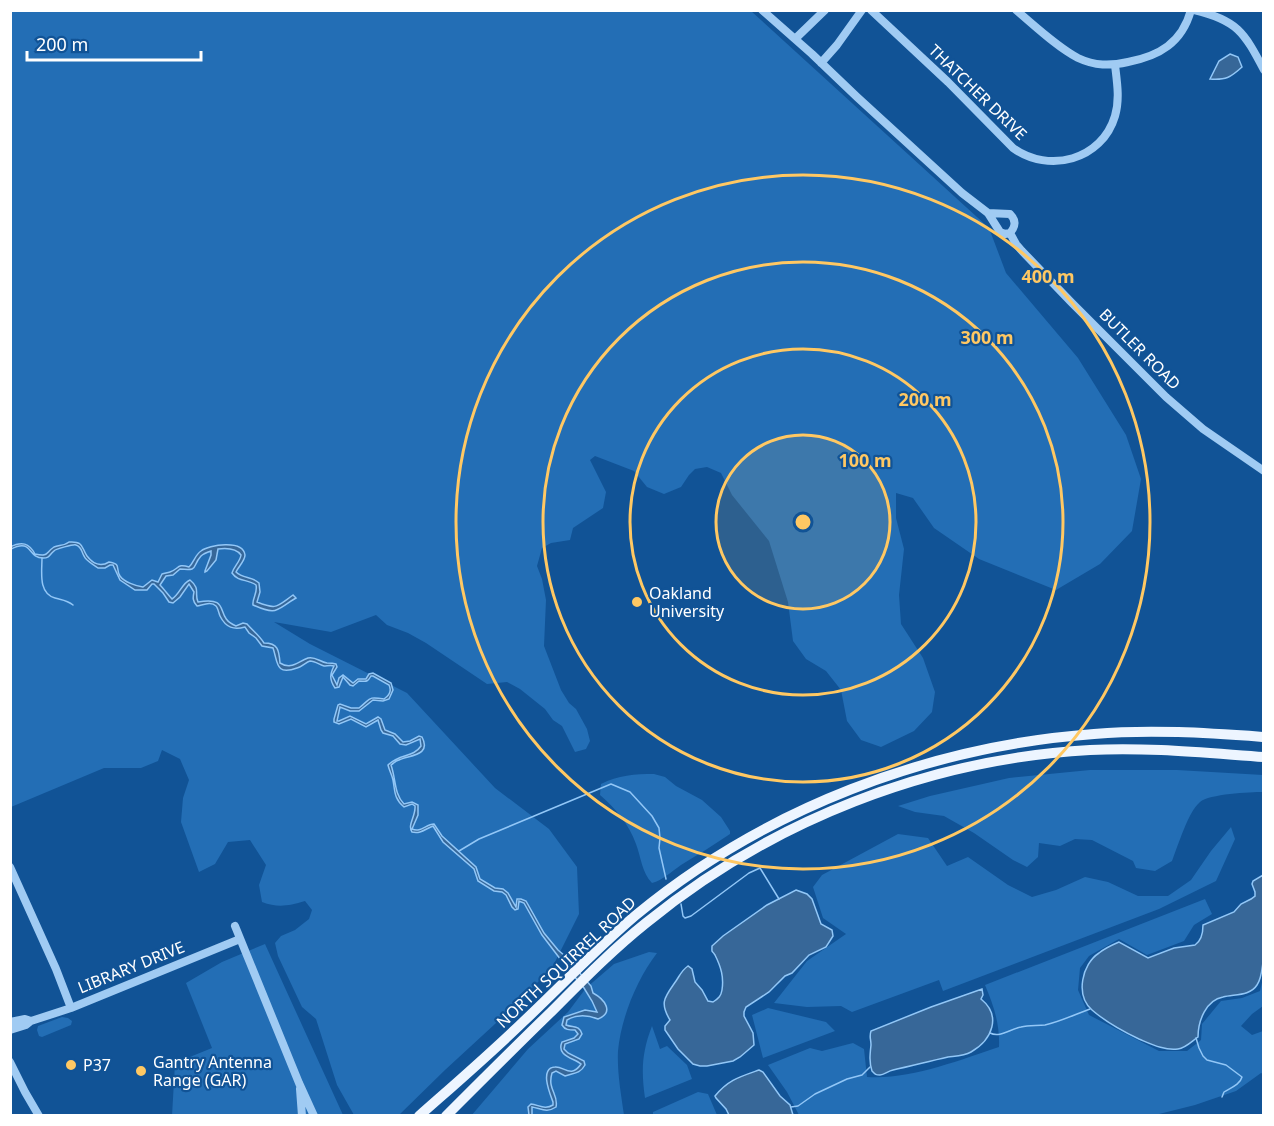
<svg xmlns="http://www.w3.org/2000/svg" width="1274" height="1126" font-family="'Noto Sans',sans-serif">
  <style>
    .green { fill: #236eb5 }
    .water { fill: #376798; stroke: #92c7f7; stroke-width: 1.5 }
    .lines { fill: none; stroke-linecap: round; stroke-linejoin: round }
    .stream { stroke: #92c7f7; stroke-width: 1.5 }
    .minor { stroke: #a0cbf3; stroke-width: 8 }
    .major { stroke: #edf5ff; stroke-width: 10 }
    .ring { fill: none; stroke: #ffc863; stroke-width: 3 }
    .poi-dot { fill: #ffc863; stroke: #115396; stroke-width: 2 }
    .labels { text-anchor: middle; stroke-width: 4.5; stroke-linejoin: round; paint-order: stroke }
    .street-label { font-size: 16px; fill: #fff; stroke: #115396 }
    .poi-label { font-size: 16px; fill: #fff; stroke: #115396; text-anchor: start }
    .centre { fill: #ffc863; stroke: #115396; stroke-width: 3 }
    .ring-label { font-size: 18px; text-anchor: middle; font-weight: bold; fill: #ffc863; stroke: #115396; stroke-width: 4.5; stroke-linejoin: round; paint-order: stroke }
  </style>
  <rect width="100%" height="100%" fill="#115396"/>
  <path class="green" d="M 10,11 L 751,11 L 989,228 L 1006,273 L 1078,358 L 1126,435 L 1141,479 L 1132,531 L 1100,564 L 1056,590 L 979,559 L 934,528 L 913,498 L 896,493 L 896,518 L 904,549 L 899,595 L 901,624 L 923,658 L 935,692 L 932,712 L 914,731 L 881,747 L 861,740 L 847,721 L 841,690 L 826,671 L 806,659 L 793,641 L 788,602 L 769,541 L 732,495 L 721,473 L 707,467 L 695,469 L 689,475 L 681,487 L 664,494 L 647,487 L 634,471 L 595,456 L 590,460 L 606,492 L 603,508 L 573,528 L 570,540 L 551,543 L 542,548 L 537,566 L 542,579 L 546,600 L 544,646 L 561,690 L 569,703 L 576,709 L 587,729 L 590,741 L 586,749 L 575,752 L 562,726 L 553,720 L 545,709 L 520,689 L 507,682 L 487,684 L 426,643 L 408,633 L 387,625 L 376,615 L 331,632 L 274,622 L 310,644 L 407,693 L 495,788 L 549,829 L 577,867 L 579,914 L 552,968 L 508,1012 L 445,1070 L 399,1115 L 354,1115 L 337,1085 L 316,1019 L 302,1007 L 278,956 L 275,943 L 281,936 L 295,930 L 309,919 L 312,910 L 305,901 C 288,906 278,908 262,902 L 259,885 L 266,865 L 250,840 L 228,842 L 215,864 L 199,872 L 181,822 L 183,798 L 189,780 L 180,759 L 162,750 L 158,761 L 141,768 L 104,768 L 11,807 Z
    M 1090,770 L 1177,770 L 1263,775 L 1263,792 C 1250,792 1209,794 1200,802 C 1188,812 1178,846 1172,861 L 1155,871 L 1136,868 L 1133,861 L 1092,840 L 1075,839 L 1060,846 L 1039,843 L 1038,857 L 1027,867 L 1013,860 L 974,833 L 944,816 L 915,812 L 898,806 L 930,796 L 1009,778 Z
    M 654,774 L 665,777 L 676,786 L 702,800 L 721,817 L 730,831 L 730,834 C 714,845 697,855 681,865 C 671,872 663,880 652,883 C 642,873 641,857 636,844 C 629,824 616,809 600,795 L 601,784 C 618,775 635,774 654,774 Z
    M 1231,827 L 1235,839 L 1216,881 L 1159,909 L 943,991 L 939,980 L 852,1012 L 841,1006 L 807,1007 L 774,1003 L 807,961 L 846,934 L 823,918 L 813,887 L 822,875 L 898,834 L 928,838 L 947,866 L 968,857 L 1008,885 L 1032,897 L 1056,890 L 1085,877 L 1108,882 L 1138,896 L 1168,896 L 1191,880 L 1211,851 Z
    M 1205,899 L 1212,914 L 1194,925 L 1184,941 L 1147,955 L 1119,939 L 1089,956 L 1080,968 L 1078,990 L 1089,1015 L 1159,1051 L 1187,1051 L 1201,1040 L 1202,1024 L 1221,1001 L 1242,998 L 1260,991 L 1263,978 L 1263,1006 L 1252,1014 L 1241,1026 L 1252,1035 L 1263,1031 L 1263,1074 L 1261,1073 L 1236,1091 L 1195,1105 L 1155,1115 L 799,1115 L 787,1092 L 768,1065 L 810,1048 L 822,1051 L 853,1043 L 864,1049 L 867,1077 C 909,1080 960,1060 999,1047 C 1000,1025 994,1006 985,985 Z
    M 265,944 L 343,1115 L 172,1116 L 175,1063 L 212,1048 L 186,983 L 222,962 Z
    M 649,952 L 657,953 C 637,979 621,1018 618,1051 C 617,1072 621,1094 624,1115 L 471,1116 L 528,1049 L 568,1012 L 586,988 L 614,964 Z
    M 768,1008 L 826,1022 L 835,1031 L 763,1058 L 752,1015 Z
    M 62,1017 L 68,1018 L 72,1021 L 71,1025 L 42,1037 L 39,1036 L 37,1030 L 38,1026 Z
    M 652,1026 L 660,1049 L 667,1046 L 687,1065 L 692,1079 L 645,1098 C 641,1070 642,1052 652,1026 Z
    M 698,1092 L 708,1094 L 717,1115 L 653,1115 L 653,1112 Z"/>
  <path class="water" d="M 1230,54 L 1238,57 L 1242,67 C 1230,78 1226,80 1210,79 L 1219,61 Z
    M 69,542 C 84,541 81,547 87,556 C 93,564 101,567 109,562 C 122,564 115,568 120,576 C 124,582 136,586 143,587 L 152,580 L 158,582 L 162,574 C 165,573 167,573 170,572 C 179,569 177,563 189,567 C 194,562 195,555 201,551 C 209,545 243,539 245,555 C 245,561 238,567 236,572 C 243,579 252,576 259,583 L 260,592 L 257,602 C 277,610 276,607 293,595 L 296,598 C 275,610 278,616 253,605 C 252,598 258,593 256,585 C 248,579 238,582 232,573 C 234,566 240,562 241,555 C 236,548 226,548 218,549 L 216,560 L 207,571 L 205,572 L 205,571 L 211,555 L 211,551 C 208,552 203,554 201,556 C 191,567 200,571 180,569 L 173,575 L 166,576 L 160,585 C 162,587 171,598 172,599 C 180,594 182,583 190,580 C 201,589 194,593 198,602 C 233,596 213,617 236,626 L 243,623 L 247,624 C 253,631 259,635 264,643 C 278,643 279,650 280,663 C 291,670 297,662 308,658 C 315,656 320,662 327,663 C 330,663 333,663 336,664 L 337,667 L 332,675 L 337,685 L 339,678 L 343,675 L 353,683 L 358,679 L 366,679 L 369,674 L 373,673 L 391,683 L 393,690 L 389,699 L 383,701 L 373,700 L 359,711 L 350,711 L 340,707 L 337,721 L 339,721 L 350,716 L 366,724 L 378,717 L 381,719 L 385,730 L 395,734 L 403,742 L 410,741 L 419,736 L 422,737 C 432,756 409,755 399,760 C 395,761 394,763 391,765 C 396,779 394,794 404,804 L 412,802 L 418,805 L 418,815 L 412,829 C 421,833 426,824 434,824 L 442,836 L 476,867 L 480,879 L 495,888 L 503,889 L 508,893 L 516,907 L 517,899 L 521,899 L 526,901 L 544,933 L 558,950 L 565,956 L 591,986 L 593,993 C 604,999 615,1012 598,1019 C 588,1015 577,1014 567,1020 L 566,1025 C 574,1028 579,1025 582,1034 L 579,1039 L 565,1044 L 564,1049 L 568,1053 L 584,1061 L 585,1065 C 580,1074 574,1073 565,1076 L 556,1071 L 552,1073 C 547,1090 559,1094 556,1107 C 547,1113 542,1109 532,1107 L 532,1115 L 529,1115 L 528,1107 L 531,1104 C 539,1105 545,1110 553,1105 L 553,1102 C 550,1094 539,1068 555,1067 C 564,1066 571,1079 581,1064 C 574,1058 556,1056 562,1042 L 574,1038 L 578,1034 L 575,1030 C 569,1030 565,1030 562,1025 L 564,1017 L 585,1010 L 597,1012 L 592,1001 L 584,988 L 564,964 L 542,935 L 524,903 L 519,901 L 518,909 L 515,910 L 512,907 L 506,895 L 502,892 L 494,891 L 478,881 L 474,869 L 443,842 L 433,826 C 425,829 421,834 412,832 C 407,825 416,816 415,806 L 412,804 L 404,807 C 394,799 395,791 393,780 C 392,775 389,770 388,765 C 400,753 413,758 421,746 L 420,739 L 406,745 L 400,744 L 393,736 L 383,733 L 381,730 L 378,720 L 366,727 L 351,719 L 339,724 L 334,722 L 334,719 L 338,705 L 340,704 L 351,708 L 359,708 C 371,699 367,696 384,699 C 390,695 392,691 389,685 L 373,676 L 371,676 C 367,683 366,681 359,681 L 353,686 L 350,685 L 343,677 L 339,687 L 335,688 C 329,679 330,674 334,666 C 331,665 327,666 324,666 C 320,665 315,661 310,661 C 306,662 302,667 297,668 C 275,676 278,662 273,648 L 262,646 L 256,638 L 249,633 L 245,627 C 234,630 226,628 220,616 C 219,614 218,608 216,606 C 211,601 203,605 197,606 C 192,601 193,597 194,592 L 189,584 L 180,597 L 173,603 L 169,602 L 163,593 L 154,584 L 152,584 L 147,590 L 135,590 L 120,580 L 113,565 L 110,565 L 105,568 L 98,568 C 93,564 86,561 84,556 C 81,551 82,547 76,545 C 74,544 55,549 54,551 C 49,555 50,558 43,558 C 27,558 33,538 11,549 L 10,547 C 22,541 29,543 35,554 C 49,557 45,553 54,547 C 59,545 64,546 69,542 Z
    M 1263,875 C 1264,896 1268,970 1257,985 C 1250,996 1235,994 1223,997 C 1206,1000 1198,1021 1198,1037 C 1192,1041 1186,1048 1178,1049 C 1165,1051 1151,1044 1139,1039 C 1122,1031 1106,1022 1092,1010 C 1075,995 1082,964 1099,953 C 1105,948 1112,945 1119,942 L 1148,958 L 1174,948 L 1195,945 C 1201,941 1203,933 1203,925 L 1234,912 L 1241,904 L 1251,899 L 1255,896 L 1255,892 L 1252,884 L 1253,881 Z
    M 796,890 L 807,894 L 812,899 L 821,924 L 832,930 L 833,936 L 826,947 L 809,955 L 792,973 L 785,976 L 769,992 L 746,1007 L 744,1012 L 744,1016 L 753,1033 L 754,1045 L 740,1057 L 733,1061 L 707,1066 L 700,1066 L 693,1064 L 678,1049 L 665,1030 L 665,1026 L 670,1020 C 659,1002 665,997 676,981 C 680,975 682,970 688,966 L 692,969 L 695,982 L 702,990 L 708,1001 L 713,1002 C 719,998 721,996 722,990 C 724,977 721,967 715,955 C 711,949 712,954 712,946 L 723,936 L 767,905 Z
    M 982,989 L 983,995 L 981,999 C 1002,1016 992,1040 971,1052 C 964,1056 956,1056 948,1057 C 930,1061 911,1066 893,1070 C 888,1071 884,1075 880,1075 C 875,1075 875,1074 872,1071 C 869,1062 870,1054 871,1045 C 871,1039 869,1037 871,1031 L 931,1007 Z
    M 759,1070 L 763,1072 L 780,1096 L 790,1105 L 793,1115 L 729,1115 L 726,1109 L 716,1098 L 715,1096 C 728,1080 739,1077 759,1070 Z"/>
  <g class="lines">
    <path class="stream" d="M 42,558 C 42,572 38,593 55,598 C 62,600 67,600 73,605
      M 459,851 L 479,839 L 611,784 L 630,792 L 652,816 L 659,828 L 660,838 L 659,848 L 666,879
      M 681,904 L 683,916 L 685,918 L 691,916 L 749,873 L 760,868 L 779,899
      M 990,1033 C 1000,1038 1010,1029 1021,1027 C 1029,1025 1037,1026 1045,1025 C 1059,1022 1076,1014 1090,1009
      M 1196,1038 L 1199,1048 L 1203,1056 L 1207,1060 L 1226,1065 L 1242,1077 C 1240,1085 1230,1088 1224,1092 L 1222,1097
      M 791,1107 L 798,1106 L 815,1094 L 847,1079 L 862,1075 L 870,1067"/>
    <path class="minor" d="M 762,10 L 812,54 L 857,97 L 962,193 L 988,213 L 1000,232 L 1005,234 L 1010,233
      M 871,10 L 948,82 L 1013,148 C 1049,174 1102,160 1115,116 C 1120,99 1117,82 1115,65
      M 1016,10 C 1035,26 1057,47 1078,58 C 1095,66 1110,66 1128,62 C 1159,56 1182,43 1191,10
      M 1194,10 C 1237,20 1244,32 1264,70
      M 795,39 L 825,10
      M 821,63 L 837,45 L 862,10
      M 988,213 L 1010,214 C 1016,220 1016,226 1010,233
      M 1010,233 L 1016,244 L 1022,251 L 1072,303 L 1166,397 L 1203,429 L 1264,471
      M 10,867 L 56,969 L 71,1008
      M 235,926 L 299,1083 L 314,1116
      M 10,1022 L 25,1019 L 31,1021
      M 10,1030 L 26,1025 L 31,1021 L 71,1008 L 240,939
      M 10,1062 L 25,1092 L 39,1116
      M 300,1089 L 302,1116"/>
    <path class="major" d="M 419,1116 C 454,1085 490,1054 524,1021 C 561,986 597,948 636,915 C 764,809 929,746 1094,734 C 1151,729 1207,733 1264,737
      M 446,1116 C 481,1081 515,1047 550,1013 C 581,982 611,951 646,923 C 771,821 928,759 1090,750 C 1148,747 1206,753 1264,757"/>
  </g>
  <circle cx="803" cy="522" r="87" fill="#ffc863" fill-opacity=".12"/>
  <g class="ring">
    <circle cx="803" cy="522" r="87"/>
    <circle cx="803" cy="522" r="173"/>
    <circle cx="803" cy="522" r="260"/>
    <circle cx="803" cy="522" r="347"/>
  </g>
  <g class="poi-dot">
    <circle cx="637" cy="602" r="6"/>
    <circle cx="71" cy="1065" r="6"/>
    <circle cx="141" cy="1071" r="6"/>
  </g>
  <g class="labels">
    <g class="street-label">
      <text transform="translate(978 92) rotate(44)" y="6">THATCHER DRIVE</text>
      <text transform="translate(1140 349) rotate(45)" y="6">BUTLER ROAD</text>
      <text transform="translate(566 962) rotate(-43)" y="6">NORTH SQUIRREL ROAD</text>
      <text transform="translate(131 967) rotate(-22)" y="6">LIBRARY DRIVE</text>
    </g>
    <g class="poi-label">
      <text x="649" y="599">Oakland<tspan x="649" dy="18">University</tspan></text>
      <text x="153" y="1068">Gantry Antenna<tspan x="153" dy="18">Range (GAR)</tspan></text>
      <text x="83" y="1071">P37</text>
    </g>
  </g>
  <circle cx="803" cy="522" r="9" class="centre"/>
  <g class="ring-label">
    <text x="1048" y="283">400 m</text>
    <text x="987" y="344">300 m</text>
    <text x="925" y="406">200 m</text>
    <text x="865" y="467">100 m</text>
  </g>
  <rect width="1274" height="1126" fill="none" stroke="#ffffff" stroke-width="24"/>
  <path d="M27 51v9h174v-9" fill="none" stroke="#ffffff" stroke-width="3"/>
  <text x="36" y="51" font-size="18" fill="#ffffff" stroke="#115396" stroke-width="4.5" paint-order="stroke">200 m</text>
</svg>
